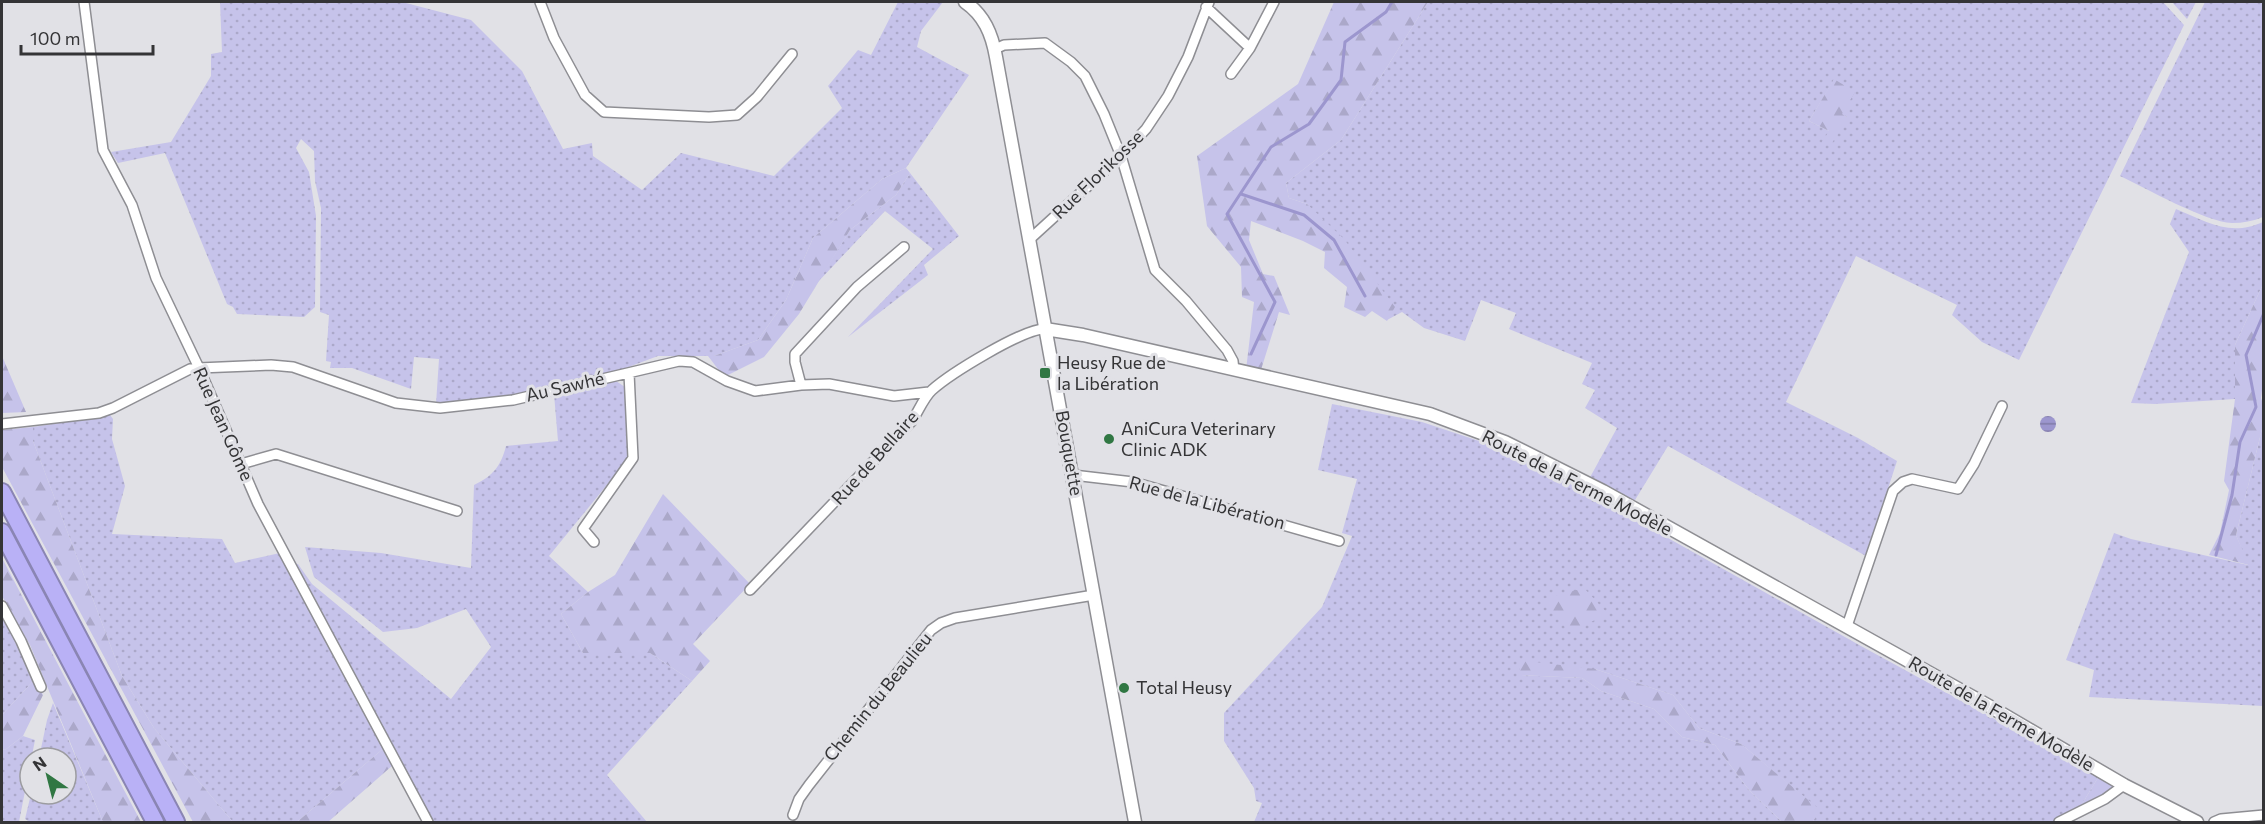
<svg xmlns="http://www.w3.org/2000/svg" width="2265" height="824" font-family="Commissioner,sans-serif">
  <style>
    .grass { fill: url(#grass-dots); fill-rule: evenodd }
    .forest { fill: url(#forest-firs) }
    .water { fill: url(#water-rules) }
    .lines { fill: none; stroke-linecap: round; stroke-linejoin: round }
    .stream { stroke: #9c96ce; stroke-width: 3 }
    .street-casing { stroke: #8e8e93; stroke-width: 12 }
    .secondary-casing { stroke: #8e8e93; stroke-width: 15 }
    .highway-casing { stroke: #8a85b3; stroke-width: 20 }
    .street { stroke: #fff; stroke-width: 9 }
    .secondary { stroke: #fff; stroke-width: 12 }
    .highway { stroke: #b9b1f6; stroke-width: 16 }
    .poi-dot { fill: #307743; stroke: #e1e1e6; stroke-width: 2 }
    .labels { text-anchor: middle; stroke-width: 6; stroke-linejoin: round; paint-order: stroke }
    .street-label { font-size: 18px; fill: #343436; stroke: #e1e1e6 }
    .poi-label { font-size: 18px; fill: #343436; stroke: #e1e1e6; text-anchor: start }
  </style>
  <defs>
    <pattern id="grass-dots" width="8" height="8" patternUnits="userSpaceOnUse" patternTransform="scale(1.5)"><rect width="8" height="8" fill="#c6c3ea"/><path d="M2 2h.1M6 6h.1" fill="none" stroke="#aba8c9" stroke-width="1.8" stroke-linecap="round"/></pattern>
    <pattern id="forest-firs" width="22" height="20" patternUnits="userSpaceOnUse" patternTransform="scale(1.5)"><rect width="22" height="20" fill="#c6c3ea"/><path d="M5 1l3.5 6h-7zM16 11l3.5 6h-7z" fill="#aba8c9"/></pattern>
    <pattern id="water-rules" width="6" height="5" patternUnits="userSpaceOnUse" patternTransform="scale(1.5)"><rect width="6" height="5" fill="#9c96ce"/><path d="M0 2.5h6" fill="none" stroke="#807ba8"/></pattern>
  </defs>
  <rect width="100%" height="100%" fill="#e1e1e6"/>
  <path class="grass" d="M 220,2 L 402,2 L 471,20 L 522,71 L 563,149 L 592,143 L 593,156 L 642,190 L 681,153 L 774,176 L 842,108 L 828,86 L 858,50 L 871,55 L 898,2 L 943,2 L 921,31 L 917,47 L 969,75 L 906,168 L 882,179 L 813,238 L 786,300 L 758,340 L 714,356 L 658,356 L 615,372 L 515,398 L 436,404 L 439,359 L 414,357 L 411,389 L 352,368 L 330,368 L 331,362 L 326,361 L 329,315 L 320,312 L 321,208 L 315,181 L 314,151 L 301,139 L 296,148 L 309,172 L 316,216 L 315,307 L 304,317 L 237,314 L 233,307 L 227,304 L 165,153 L 118,163 L 111,152 L 171,142 L 211,76 L 211,54 L 222,52 Z
    M 1428,2 L 2163,2 L 2184,25 L 2019,360 L 1982,342 L 1952,315 L 1957,305 L 1856,256 L 1786,402 L 1858,438 L 1897,461 L 1866,556 L 1668,446 L 1632,505 L 1588,481 L 1617,428 L 1585,408 L 1595,390 L 1582,384 L 1592,363 L 1509,329 L 1516,313 L 1481,300 L 1465,341 L 1424,328 L 1402,312 L 1387,320 L 1394,307 L 1307,204 L 1289,198 L 1286,183 L 1341,140 ZM 1834,80 L 1842,115 L 1847,117 L 1829,131 L 1809,121 Z
    M 2172,2 L 2196,2 L 2187,19 Z
    M 2205,2 L 2263,2 L 2263,217 C 2253,221 2243,223 2232,223 C 2205,222 2146,188 2120,176 Z
    M 910,173 L 959,236 L 924,265 L 928,275 L 848,337 L 933,249 L 885,211 L 817,283 L 850,230 L 896,195 Z
    M 2176,209 C 2207,222 2230,237 2263,222 L 2263,284 L 2235,345 L 2235,399 L 2155,404 L 2131,403 L 2189,252 L 2170,224 Z
    M 616,381 L 625,387 L 628,414 L 628,459 L 549,556 L 588,592 L 561,614 L 583,653 L 650,653 L 692,681 L 607,775 L 647,822 L 433,822 L 353,675 L 315,598 L 294,564 L 298,564 L 312,584 L 451,699 L 491,647 L 466,609 L 417,628 L 383,632 L 314,577 L 305,547 L 381,553 L 471,568 L 474,485 C 493,476 501,466 506,446 L 558,441 L 554,394 Z
    M 1332,404 L 1422,422 L 1503,449 L 1591,495 L 1861,646 L 2099,776 L 2079,809 L 2052,822 L 1813,822 L 1818,809 L 1741,744 L 1699,728 L 1673,695 L 1595,669 L 1521,675 L 1582,678 L 1601,691 L 1654,709 L 1682,737 L 1715,745 L 1749,790 L 1782,822 L 1254,822 L 1262,803 L 1256,801 L 1254,788 L 1224,741 L 1224,713 L 1322,607 L 1352,536 L 1342,533 L 1357,479 L 1318,470 Z
    M 110,415 L 113,419 L 112,439 L 125,486 L 112,534 L 222,539 L 235,563 L 280,553 L 323,627 L 347,682 L 384,748 L 297,822 L 233,822 L 154,728 L 122,676 L 33,441 L 33,427 Z
    M 2263,425 L 2263,706 L 2089,697 L 2094,670 L 2066,660 L 2114,533 L 2131,539 L 2248,565 L 2236,535 Z
    M 2,610 L 35,679 L 2,715 Z
    M 53,703 L 103,822 L 30,822 L 25,819 L 31,794 L 66,794 L 66,758 L 39,758 L 47,720 Z
    M 23,736 L 35,740 L 19,822 L 2,822 L 2,749 L 5,750 Z"/>
  <path class="forest" d="M 1334,2 L 1428,2 L 1341,140 L 1286,183 L 1289,198 L 1307,204 L 1344,239 L 1395,307 L 1387,321 L 1372,311 L 1365,317 L 1344,307 L 1347,287 L 1324,268 L 1325,252 L 1303,241 L 1251,221 L 1249,240 L 1263,274 L 1274,276 L 1290,315 L 1279,312 L 1260,373 L 1246,370 L 1254,302 L 1242,297 L 1241,267 L 1207,226 L 1197,156 L 1298,84 Z
    M 1834,79 L 1855,92 L 1842,114 L 1848,118 L 1830,146 L 1822,142 L 1829,131 L 1809,121 Z
    M 906,168 L 910,173 L 896,195 L 850,230 L 799,314 L 764,357 L 724,377 L 708,356 L 714,356 L 758,340 L 786,300 L 813,238 L 882,179 Z
    M 2263,284 L 2264,375 L 2261,398 L 2263,404 L 2263,425 L 2236,535 L 2249,565 L 2209,555 L 2220,533 L 2229,490 L 2224,481 L 2235,399 L 2235,345 Z
    M 2,356 L 26,412 L 2,413 Z
    M 33,427 L 33,441 L 122,676 L 154,728 L 233,822 L 193,822 L 2,467 L 2,430 Z
    M 663,494 L 750,584 L 693,644 L 710,661 L 692,681 L 650,653 L 583,653 L 561,614 L 588,592 L 615,575 Z
    M 2,558 L 124,790 L 141,822 L 103,822 L 30,645 L 2,596 Z
    M 1584,588 L 1608,614 L 1569,632 L 1543,599 Z
    M 1518,660 L 1595,669 L 1673,695 L 1699,728 L 1741,744 L 1819,809 L 1813,822 L 1782,822 L 1749,790 L 1715,745 L 1682,737 L 1654,709 L 1601,691 L 1582,678 L 1521,675 Z
    M 35,679 L 43,695 L 23,736 L 5,750 L 2,749 L 2,715 Z
    M 384,748 L 393,765 L 328,822 L 297,822 Z
    M 2099,776 L 2120,785 L 2079,809 Z"/>
  <path class="water" d="M2040 424a8 8 0 1 1 16 0a8 8 0 1 1-16 0Z"/>
  <g class="lines">
    <path class="stream" d="M 1241,194 L 1304,215 L 1334,240 L 1365,296
      M 1251,354 L 1275,302 L 1227,214 L 1271,147 L 1309,124 L 1341,80 L 1345,42 L 1386,12 L 1392,2
      M 2216,555 L 2232,495 L 2240,442 L 2256,407 L 2246,355 L 2264,313"/>
    <defs>
      <path id="street" d="M 84,2 L 103,150 L 132,205 L 156,278 L 199,368 L 258,504 L 428,822
        M 540,2 L 554,38 L 585,95 L 604,112 L 709,117 L 737,115 L 757,97 L 792,54
        M 1206,7 L 1250,48
        M 995,49 L 1004,45 L 1045,43 L 1071,62 L 1085,76 L 1104,114 L 1121,156 L 1155,270 L 1186,301 L 1227,350 L 1233,361 L 1234,370
        M 1231,74 L 1250,48 L 1274,2
        M 1030,239 L 1121,156 L 1146,129 L 1168,96 L 1188,57 L 1209,2
        M 801,385 L 795,362 L 795,354 L 857,287 L 904,247
        M 2,424 L 99,413 L 113,408 L 190,369 L 199,368 L 271,365 L 293,367 L 396,403 L 440,408 L 513,400 L 679,361 L 693,362 L 727,381 L 755,391 L 801,385 L 829,384 L 894,396 L 929,392
        M 241,464 L 276,454 L 457,511
        M 1073,475 L 1133,482 L 1339,541
        M 594,542 L 583,529 L 633,458 L 629,373
        M 750,590 L 912,421 C 918,412 924,397 932,390 C 950,374 1022,329 1045,329
        M 2,606 L 21,641 L 41,687
        M 1847,626 L 1893,491 L 1903,482 L 1912,479 L 1958,489 L 1974,464 L 2002,406
        M 793,815 L 799,799 L 809,785 L 931,630 L 941,623 L 955,618 L 1094,595
        M 2059,822 L 2105,799 L 2124,785
        M 2214,822 L 2221,819 L 2264,815"/>
      <path id="secondary" d="M 965,2 C 984,15 992,34 996,57 L 1135,822
        M 1045,329 L 1083,335 L 1430,414 L 1505,442 L 1603,491 L 1989,706 L 2124,785 L 2197,822"/>
      <path id="highway" d="M 2,492 L 176,822
        M 2,532 L 155,822"/>
    </defs>
    <use href="#street" class="street-casing"/>
    <use href="#secondary" class="secondary-casing"/>
    <use href="#highway" class="highway-casing"/>
    <use href="#street" class="street"/>
    <use href="#secondary" class="secondary"/>
    <use href="#highway" class="highway"/>
  </g>
  <g class="poi-dot">
    <rect x="1039" y="367" width="12" height="12" rx="3"/>
    <circle cx="1109" cy="439" r="6"/>
    <circle cx="1124" cy="688" r="6"/>
  </g>
  <g class="labels">
    <g class="street-label">
      <text transform="translate(1098 175) rotate(-44)" y="6">Rue Florikosse</text>
      <text transform="translate(565 387) rotate(-13)" y="6">Au Sawhé</text>
      <text transform="translate(223 424) rotate(66)" y="6">Rue Jean Gôme</text>
      <text transform="translate(1069 453) rotate(80)" y="6">Bouquette</text>
      <text transform="translate(875 458) rotate(-48)" y="6">Rue de Bellaire</text>
      <text transform="translate(1577 483) rotate(27)" y="6">Route de la Ferme Modèle</text>
      <text transform="translate(1207 503) rotate(15)" y="6">Rue de la Libération</text>
      <text transform="translate(878 697) rotate(-51)" y="6">Chemin du Beaulieu</text>
      <text transform="translate(2001 714) rotate(30)" y="6">Route de la Ferme Modèle</text>
    </g>
    <g class="poi-label">
      <text x="1057" y="369">Heusy Rue de<tspan x="1057" dy="21">la Libération</tspan></text>
      <text x="1121" y="435">AniCura Veterinary<tspan x="1121" dy="21">Clinic ADK</tspan></text>
      <text x="1136" y="694">Total Heusy</text>
    </g>
  </g>
  <rect width="2265" height="824" fill="none" stroke="#343436" stroke-width="6"/>
  <g transform="translate(48 776) rotate(325)"><circle r="28" fill="#e1e1e6" stroke="#9c9ca0" stroke-width="1.5"/>
  <path d="M0-4.5L10 22L0 15L-10 22Z" fill="#307743"/>
  <text y="-9" font-size="16" font-weight="bold" text-anchor="middle" fill="#343436">N</text>
  </g>
  <path d="M21 45v9h132v-9" fill="none" stroke="#343436" stroke-width="3"/>
  <text x="30" y="45" font-size="18" fill="#343436" stroke="#e1e1e6" stroke-width="4.5" paint-order="stroke">100 m</text>
</svg>
